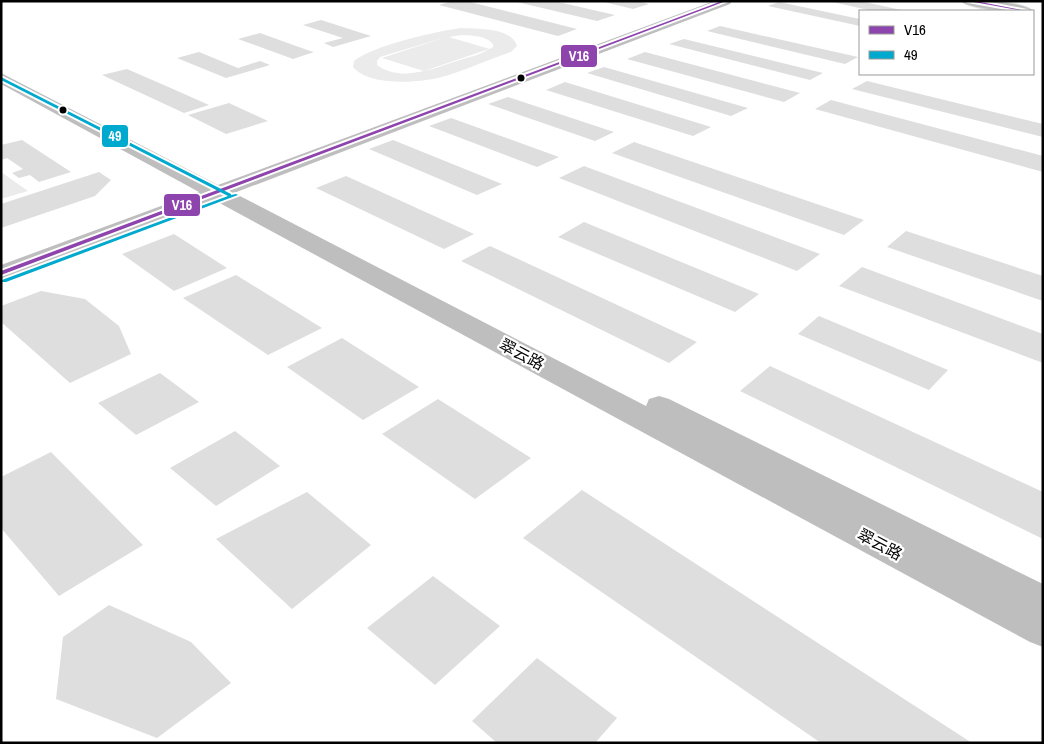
<svg xmlns="http://www.w3.org/2000/svg" width="1044" height="744" font-family="'Archivo Narrow','Noto Sans SC',sans-serif">
  <style>
    .green { fill: #ebebeb; fill-rule: evenodd }
    .building { fill: #dedede }
    .lines { fill: none; stroke-linecap: round; stroke-linejoin: round }
    .major-casing { stroke: #dbdbdb; stroke-width: 2 }
    .minor { fill: #bebebe; fill-rule: evenodd }
    .major { fill: #bebebe; fill-rule: evenodd }
    .bus-1-casing { stroke: #fff; stroke-width: 4 }
    .bus-2-casing { stroke: #fff; stroke-width: 4 }
    .bus-1 { fill: #8e44ad; fill-rule: evenodd }
    .bus-2 { fill: #00a9ce; fill-rule: evenodd }
    .bus-dot { fill: #000; stroke: #fff; stroke-width: 2 }
    .labels { text-anchor: middle; stroke-width: 4.5; stroke-linejoin: round; paint-order: stroke }
    .street-label { font-size: 16px; fill: #000; stroke: #fff }
    .line-badge { stroke: #fff; stroke-width: 2 }
    .badge-label { font-size: 14px; text-anchor: middle; font-weight: bold; fill: #fff }
  </style>
  <rect width="100%" height="100%" fill="#fff"/>
  <path class="green" d="M 461,28 C 477,29 511,27 517,46 L 511,52 C 487,60 463,72 438,78 C 415,83 369,86 353,67 L 354,61 C 371,46 438,31 461,28 ZM 462,35 C 473,36 485,35 493,44 L 493,47 L 490,49 L 449,37 ZM 446,37 L 382,58 L 424,71 L 489,49 C 481,55 469,57 460,60 C 435,68 401,83 377,65 L 377,61 L 380,57 Z
    M 1,172 L 28,191 L 1,199 Z"/>
  <path class="building" d="M 452,1 L 466,1 L 577,29 L 558,36 L 439,5 Z
    M 554,1 L 615,15 L 597,21 L 517,2 Z
    M 600,1 L 637,1 L 649,4 L 633,9 Z
    M 828,1 L 860,1 L 906,11 L 873,11 Z
    M 779,2 L 860,19 L 860,26 L 768,6 Z
    M 321,20 L 371,36 L 333,47 L 324,43 L 343,38 L 303,25 Z
    M 720,26 L 858,57 L 845,64 L 707,31 Z
    M 260,33 L 310,51 L 314,52 L 293,59 L 238,39 Z
    M 684,39 L 823,73 L 810,80 L 669,44 Z
    M 199,52 L 238,68 L 260,61 L 270,65 L 226,78 L 177,58 Z
    M 645,52 L 800,93 L 784,102 L 627,59 Z
    M 604,67 L 748,108 L 731,116 L 587,73 Z
    M 127,69 L 173,89 L 209,105 L 184,113 L 102,75 Z
    M 867,81 L 1043,124 L 1043,137 L 852,89 Z
    M 565,82 L 711,127 L 693,136 L 546,90 Z
    M 508,97 L 614,132 L 595,141 L 488,104 Z
    M 831,100 L 1043,156 L 1043,172 L 815,109 Z
    M 229,103 L 268,121 L 226,134 L 188,115 Z
    M 451,118 L 559,157 L 537,167 L 429,126 Z
    M 22,140 L 71,172 L 39,182 L 30,175 L 19,178 L 12,173 L 23,169 L 7,158 L 1,160 L 1,145 Z
    M 393,140 L 502,184 L 477,195 L 369,149 Z
    M 634,142 L 864,220 L 844,235 L 612,153 Z
    M 584,166 L 820,254 L 797,271 L 559,178 Z
    M 99,172 L 111,180 L 95,196 L 1,228 L 1,204 Z
    M 346,176 L 474,234 L 444,249 L 316,188 Z
    M 584,222 L 759,294 L 735,312 L 558,237 Z
    M 906,231 L 1043,276 L 1043,301 L 887,247 Z
    M 174,234 L 227,268 L 174,291 L 122,254 Z
    M 490,246 L 697,342 L 669,363 L 461,261 Z
    M 862,267 L 1043,334 L 1043,363 L 839,286 Z
    M 236,275 L 322,328 L 268,355 L 183,298 Z
    M 41,291 L 85,299 L 119,326 L 131,354 L 70,383 L 1,322 L 1,306 Z
    M 819,316 L 948,370 L 929,390 L 798,334 Z
    M 342,338 L 419,387 L 363,420 L 287,367 Z
    M 770,366 L 1043,492 L 1043,539 L 740,391 Z
    M 160,373 L 199,402 L 136,435 L 98,403 Z
    M 438,399 L 531,458 L 475,499 L 382,434 Z
    M 235,431 L 280,466 L 216,506 L 170,468 Z
    M 51,452 L 143,545 L 59,596 L 1,528 L 1,477 Z
    M 582,490 L 972,743 L 821,743 L 523,538 Z
    M 307,492 L 371,545 L 292,609 L 216,539 Z
    M 433,576 L 500,626 L 435,685 L 367,628 Z
    M 109,605 L 191,642 L 231,683 L 157,738 L 56,699 L 63,637 Z
    M 537,658 L 617,718 L 595,743 L 497,743 L 472,721 Z"/>
  <g class="lines">
    <defs>
      <path id="major" d="M 962,1 C 976,1 1024,1 1032,11 C 1019,12 971,10 962,1 Z"/>
    </defs>
    <use href="#major" class="major-casing"/>
    <path class="minor" d="M 714,1 L 732,1 L 730,4 L 234,193 L 646,406 L 649,399 L 659,396 L 669,399 L 1043,584 L 1043,647 L 1030,642 L 214,200 L 1,280 L 1,265 L 199,192 L 1,84 L 1,73 L 218,185 Z"/>
    <use href="#major" class="major"/>
    <defs>
      <path id="bus-1" d="M 722,1 L 726,1 L 1,275 L 1,271 Z
        M 968,1 L 975,1 L 1027,11 L 1023,11 Z"/>
      <path id="bus-2" d="M 1,77 L 231,194 L 231,195 L 236,194 L 238,195 L 6,282 L 2,282 L 1,281 L 2,280 L 228,196 L 1,80 Z"/>
    </defs>
    <use href="#bus-1" class="bus-1-casing"/>
    <use href="#bus-2" class="bus-2-casing"/>
    <use href="#bus-1" class="bus-1"/>
    <use href="#bus-2" class="bus-2"/>
  </g>
  <g class="bus-dot">
    <circle cx="521" cy="78" r="4.5"/>
    <circle cx="63" cy="110" r="4.5"/>
  </g>
  <g class="labels">
    <g class="street-label">
      <text transform="translate(522 354) rotate(28)" y="6">翠云路</text>
      <text transform="translate(880 544) rotate(28)" y="6">翠云路</text>
    </g>
  </g>
  <g class="line-badge">
    <rect x="560" y="44" width="38" height="24" rx="5" fill="#8e44ad"/>
    <rect x="101" y="124" width="28" height="24" rx="5" fill="#00a9ce"/>
    <rect x="163" y="193" width="38" height="24" rx="5" fill="#8e44ad"/>
  </g>
  <g class="badge-label">
    <text x="579" y="61">V16</text>
    <text x="115" y="141">49</text>
    <text x="182" y="210">V16</text>
  </g>
  <rect width="1044" height="744" fill="none" stroke="#000000" stroke-width="5"/>
  <rect x="859" y="10" width="175" height="65" fill="#ffffff" stroke="#999999"/>
  <rect x="869" y="26" width="25" height="8" fill="#8e44ad" stroke="#999999"/>
  <text x="904" y="35" font-size="15" fill="#000000">V16</text>
  <rect x="869" y="51" width="25" height="8" fill="#00a9ce" stroke="#999999"/>
  <text x="904" y="60" font-size="15" fill="#000000">49</text>
</svg>
